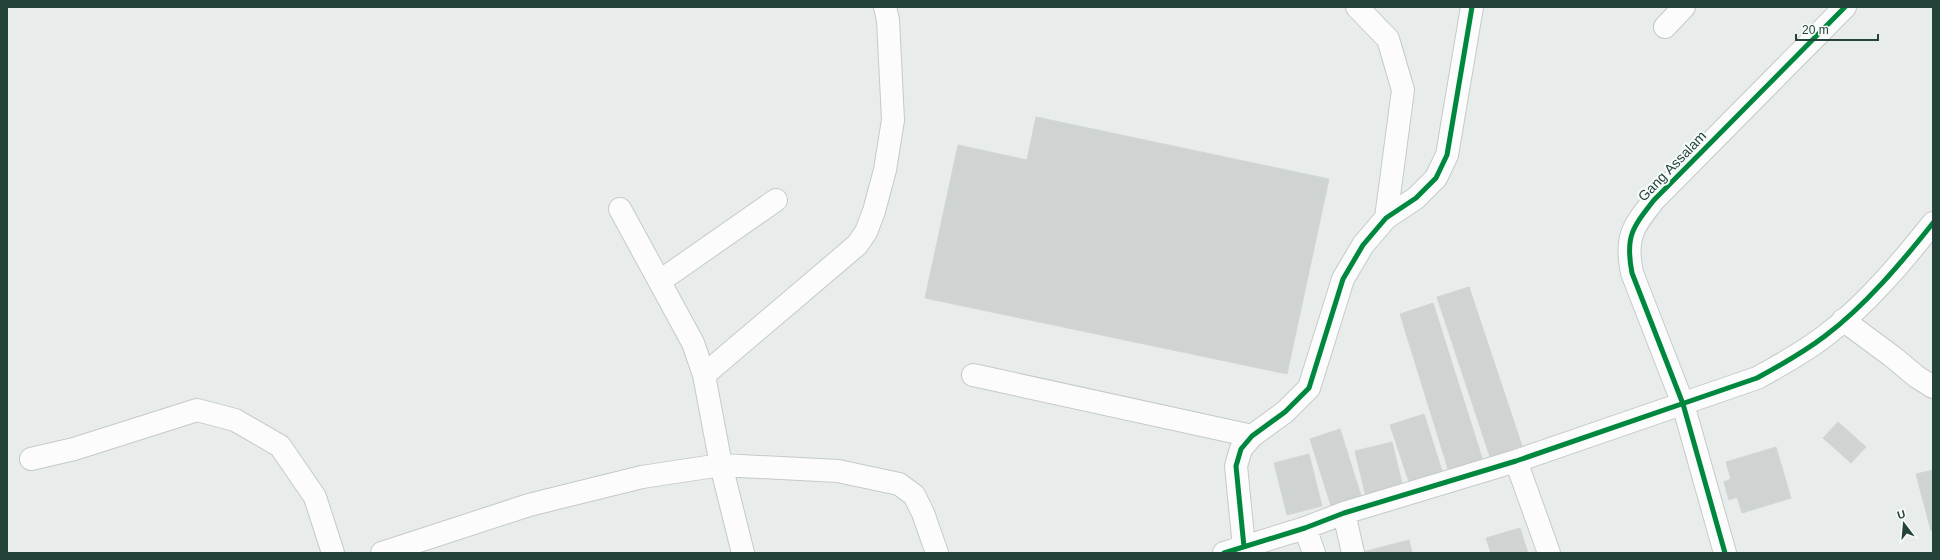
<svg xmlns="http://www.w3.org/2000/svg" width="1940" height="560" font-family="Helvetica,sans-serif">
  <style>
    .building { fill: #cfd4d2; stroke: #d1d6d4 }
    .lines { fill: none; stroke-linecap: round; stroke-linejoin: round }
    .minor-casing { stroke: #c5cac8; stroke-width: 24 }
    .minor { stroke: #fcfcfc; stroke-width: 22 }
    .cycleway-casing { stroke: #f7fbf9; stroke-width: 8 }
    .cycleway { stroke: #00873e; stroke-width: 5 }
    .labels { text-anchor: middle; stroke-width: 4; stroke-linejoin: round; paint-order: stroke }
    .street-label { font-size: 14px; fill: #24423a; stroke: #f7fbf9 }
  </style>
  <rect width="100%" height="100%" fill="#e8edeb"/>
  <path class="building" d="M 1036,117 L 1329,179 L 1287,374 L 925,298 L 958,145 L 1027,160 Z
    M 1469,287 L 1522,446 L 1490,457 L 1437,297 Z
    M 1433,303 L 1483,461 L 1449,472 L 1400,314 Z
    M 1424,414 L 1442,471 L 1409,482 L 1390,425 Z
    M 1838,422 L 1866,447 L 1851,463 L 1823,438 Z
    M 1340,429 L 1362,499 L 1332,509 L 1310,439 Z
    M 1392,442 L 1403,487 L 1366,497 L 1355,451 Z
    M 1776,447 L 1791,498 L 1742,513 L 1737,497 L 1729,500 L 1724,482 L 1731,479 L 1726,462 Z
    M 1309,454 L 1322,506 L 1287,515 L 1274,463 Z
    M 1933,470 L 1933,530 L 1931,531 L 1916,474 Z
    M 1520,528 L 1528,553 L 1491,553 L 1486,538 Z
    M 1409,540 L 1412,553 L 1359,553 Z"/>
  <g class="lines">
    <defs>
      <path id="minor" d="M 1357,7 L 1388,39 L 1403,90 L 1386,218
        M 1665,27 L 1684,7
        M 620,209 L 693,343 L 704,375 L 721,465 L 743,553
        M 660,281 L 776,200
        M 1843,320 L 1893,357 L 1917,377 L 1933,387
        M 704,375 L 857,245 L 866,232 L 874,211 L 885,170 L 893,120 L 888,20 L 885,7
        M 973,375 L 1252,436
        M 31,459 L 74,449 L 197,410 L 235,420 L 280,446 L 315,497 L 333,553
        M 1516,461 L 1549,553
        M 1344,513 L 1353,553
        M 1305,528 L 1314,553
        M 1244,547 L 1236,466 L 1241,449 L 1252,436 L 1285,412 L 1309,388 L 1343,279 L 1363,245 L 1386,218 L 1416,198 L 1436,178 L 1447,155 L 1472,7
        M 382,553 L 529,505 L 642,477 L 721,465 L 838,471 L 899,484 L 914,495 L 923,513 L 937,553
        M 1224,553 L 1305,528 L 1344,513 L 1516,461 L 1757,378 C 1781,365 1804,352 1825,336 C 1865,306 1902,262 1933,223
        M 1725,553 L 1683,404 L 1632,273 C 1625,237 1632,228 1654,200 L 1845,7"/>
    </defs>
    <use href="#minor" class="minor-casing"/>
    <use href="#minor" class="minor"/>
    <defs>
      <path id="cycleway" d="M 1244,547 L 1236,466 L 1241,449 L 1252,436 L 1285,412 L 1309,388 L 1343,279 L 1363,245 L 1386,218 L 1416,198 L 1436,178 L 1447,155 L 1472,7
        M 1224,553 L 1305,528 L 1344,513 L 1516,461 L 1757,378 C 1781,365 1804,352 1825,336 C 1865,306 1902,262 1933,223
        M 1725,553 L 1683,404 L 1632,273 C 1625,237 1632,228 1654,200 L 1845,7"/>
    </defs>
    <use href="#cycleway" class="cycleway-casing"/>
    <use href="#cycleway" class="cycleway"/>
  </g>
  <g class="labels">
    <g class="street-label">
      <text transform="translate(1672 166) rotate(-46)" y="5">Gang Assalam</text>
    </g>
  </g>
  <rect width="1940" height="560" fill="none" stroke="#24423a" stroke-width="16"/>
  <g transform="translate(1904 524) rotate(344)" stroke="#f7fbf9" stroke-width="3" paint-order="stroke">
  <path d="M0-3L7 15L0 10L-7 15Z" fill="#24423a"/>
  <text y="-6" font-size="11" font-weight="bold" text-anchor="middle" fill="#24423a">U</text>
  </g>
  <path d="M1796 34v6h82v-6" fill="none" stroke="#24423a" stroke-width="2"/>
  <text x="1802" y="34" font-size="12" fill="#24423a" stroke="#f7fbf9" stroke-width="3" paint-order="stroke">20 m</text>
</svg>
